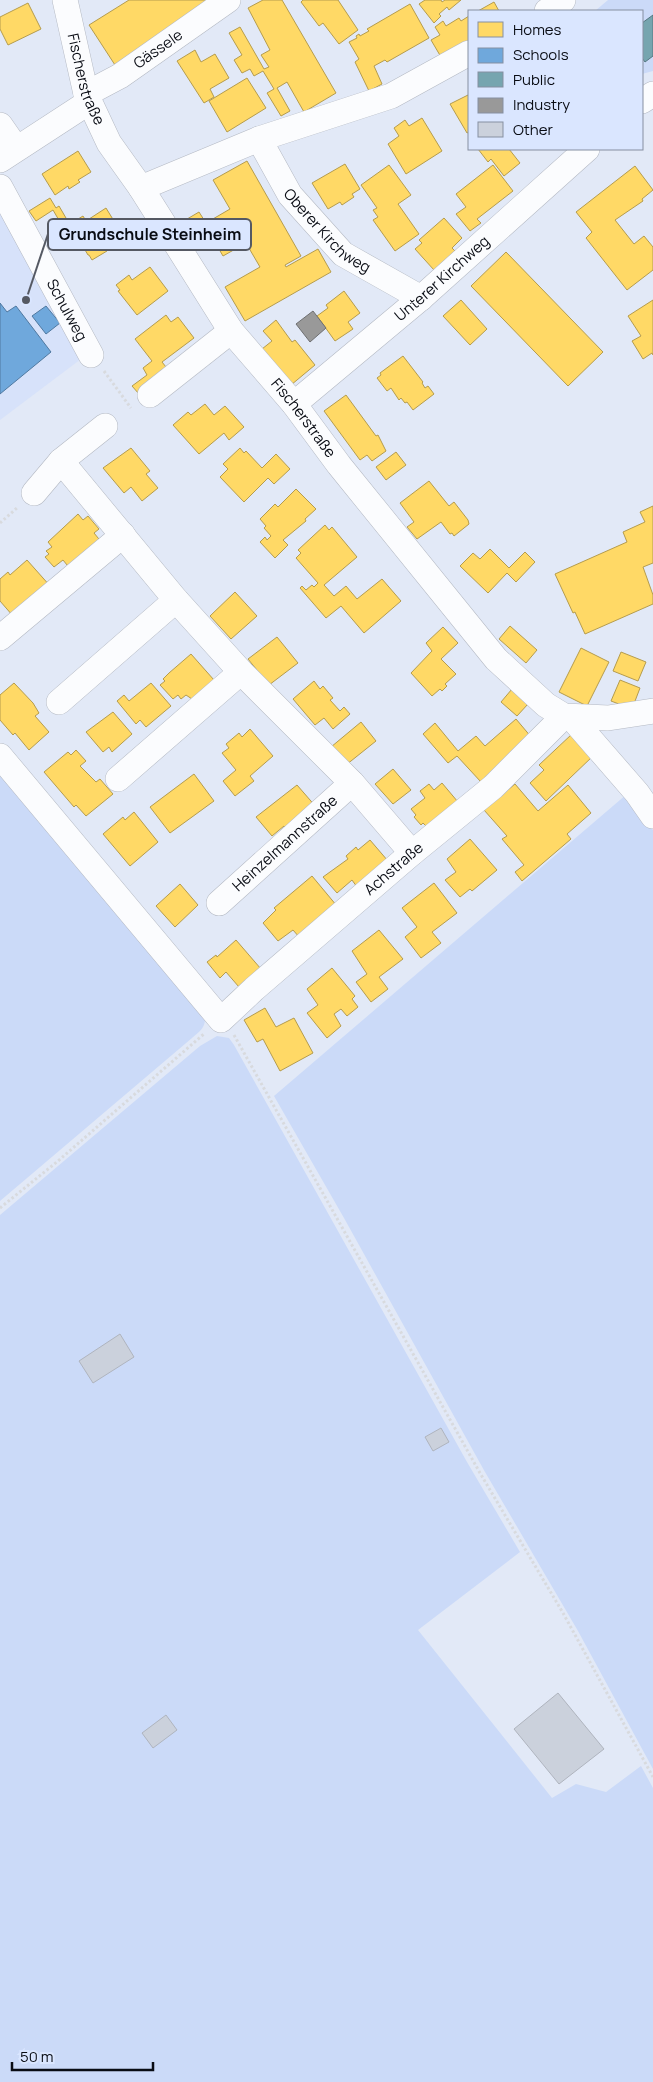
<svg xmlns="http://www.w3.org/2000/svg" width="653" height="2082" font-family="Manrope,sans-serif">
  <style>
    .built { fill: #d7e2fa }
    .green { fill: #cbdaf8 }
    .homes { fill: #ffd966; stroke: #b59c4d }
    .schools { fill: #6fa8dc; stroke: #5079a0 }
    .public { fill: #76a5af; stroke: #557780 }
    .industry { fill: #999; stroke: #6e6f71 }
    .building { fill: #cbd1dc; stroke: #afb4be }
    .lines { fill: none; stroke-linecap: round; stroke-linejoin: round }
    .minor-casing { stroke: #b4b9c3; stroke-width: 26 }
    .path { stroke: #d8dade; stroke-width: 3; stroke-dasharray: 2.5 2.5; stroke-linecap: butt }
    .minor { stroke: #fbfcfe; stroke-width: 25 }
    .labels { text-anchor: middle; stroke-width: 5; stroke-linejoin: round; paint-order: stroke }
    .street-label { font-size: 15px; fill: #090c14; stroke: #dae6ff }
    .leader { fill: none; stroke: #555963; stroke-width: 2 }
    .callout-dot { fill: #555963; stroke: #dae6ff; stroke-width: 2 }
    .callout { fill: #dae6ff; stroke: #555963; stroke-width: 2 }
    .callout-label { font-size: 16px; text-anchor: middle; font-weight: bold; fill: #090c14 }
  </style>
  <rect width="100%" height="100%" fill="#e2e9f7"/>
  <path class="built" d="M 0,206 L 85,356 L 0,420 Z"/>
  <path class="green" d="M 608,0 L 653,0 L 653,71 L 642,74 L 642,11 L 595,11 Z
    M 0,766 L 205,1019 C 205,1028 199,1032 192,1038 L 0,1201 Z
    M 627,794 L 653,830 L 653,1769 L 578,1631 L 485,1472 L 344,1218 L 274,1096 Z
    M 217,1036 L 229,1038 L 234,1045 L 467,1462 L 520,1552 L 418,1630 L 552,1798 L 576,1784 L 606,1792 L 641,1766 L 653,1788 L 653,2082 L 0,2082 L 0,1215 L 200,1046 Z"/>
  <path class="homes" d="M 129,0 L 215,0 L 115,65 L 89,25 Z
    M 263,0 L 282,0 L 336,93 L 304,112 L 287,82 L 277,88 L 290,111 L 281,116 L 267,93 L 274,89 L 263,71 L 254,76 L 250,69 L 242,73 L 234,60 L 242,55 L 229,33 L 240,27 L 264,69 L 269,67 L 261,55 L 270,50 L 248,8 Z
    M 303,0 L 338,0 L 358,30 L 339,44 L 323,23 L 319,26 L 301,2 Z
    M 425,0 L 441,0 L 442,2 L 445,0 L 461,0 L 449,10 L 447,7 L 439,14 L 441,16 L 434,23 L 419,4 Z
    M 494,2 L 499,11 L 478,11 Z
    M 28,3 L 41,29 L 8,45 L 0,29 L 0,17 Z
    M 410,4 L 429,38 L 387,62 L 385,60 L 374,66 L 382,84 L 369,91 L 355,62 L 359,59 L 349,42 L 357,38 L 356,36 L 359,34 L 360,36 L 369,31 L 367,29 Z
    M 469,16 L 469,43 L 441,57 L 431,40 L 440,35 L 435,27 L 443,21 L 446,26 L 459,18 L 461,21 Z
    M 195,50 L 201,62 L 215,54 L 229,78 L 210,89 L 214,97 L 204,103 L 177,61 Z
    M 247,78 L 266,108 L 227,132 L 209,101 Z
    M 468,95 L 469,98 L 469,132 L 467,133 L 450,104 Z
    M 422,118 L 442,151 L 406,174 L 388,144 L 399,136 L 394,128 L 405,120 L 409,126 Z
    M 478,149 L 509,149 L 520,163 L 504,176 L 491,159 L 488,162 Z
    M 78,151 L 91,172 L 78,180 L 80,182 L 69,189 L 68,186 L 55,195 L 42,174 Z
    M 247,161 L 301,256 L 285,265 L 286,267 L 318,249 L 331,272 L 245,321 L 225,287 L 260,267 L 246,243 L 223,256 L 212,237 L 196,247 L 182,222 L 199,212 L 206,223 L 230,209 L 213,180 Z
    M 345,164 L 360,189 L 352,194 L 354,197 L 342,205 L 340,202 L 328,209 L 312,183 Z
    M 389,165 L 411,195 L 398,204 L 419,234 L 395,251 L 373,220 L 378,217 L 373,210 L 377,208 L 361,185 Z
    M 493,165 L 513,191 L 477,219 L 481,223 L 470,231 L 456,214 L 466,207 L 456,194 Z
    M 635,166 L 653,190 L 642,199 L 643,201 L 615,220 L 634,244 L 644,236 L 653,247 L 653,270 L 627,290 L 586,238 L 592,232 L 576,212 Z
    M 50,198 L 56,208 L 59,206 L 66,218 L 60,222 L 53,210 L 36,221 L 29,211 Z
    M 106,208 L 122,234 L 104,245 L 107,251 L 92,260 L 89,255 L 88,255 L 70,224 L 83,216 L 86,221 Z
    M 444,218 L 462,238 L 452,248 L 455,251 L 434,270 L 415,249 L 422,243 L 419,240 Z
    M 506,252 L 603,352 L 568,386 L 471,286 Z
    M 150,267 L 168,291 L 137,315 L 118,291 L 120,290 L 116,285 L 129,275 L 132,280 Z
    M 344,291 L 360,313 L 348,322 L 353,329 L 335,341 L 317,316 L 328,308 L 326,305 Z
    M 461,300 L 487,329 L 470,345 L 443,316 Z
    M 653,300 L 653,355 L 652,353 L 643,359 L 632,341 L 641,336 L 628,316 Z
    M 166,315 L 171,322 L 178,317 L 194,338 L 162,362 L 170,372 L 139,394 L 132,386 L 147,375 L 143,368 L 152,361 L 135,339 Z
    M 276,320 L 292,342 L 295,340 L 315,365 L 291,385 L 262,349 L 272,341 L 263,331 Z
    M 403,356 L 423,382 L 422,383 L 425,388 L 428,386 L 434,394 L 413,410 L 407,402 L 405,403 L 401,398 L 399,400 L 391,388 L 387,391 L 377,378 L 381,375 L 380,373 Z
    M 346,395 L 376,436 L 378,435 L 386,451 L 372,461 L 367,455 L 360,460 L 324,411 Z
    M 205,404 L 214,415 L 225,406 L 244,427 L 229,440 L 224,433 L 199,454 L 173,425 L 188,412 L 191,415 Z
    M 131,448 L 150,471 L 146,474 L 158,488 L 142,501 L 131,487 L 124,493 L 103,468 Z
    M 240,448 L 244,453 L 246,451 L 262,468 L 276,454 L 290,469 L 274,484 L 268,478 L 244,502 L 220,477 L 228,469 L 223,464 Z
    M 396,452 L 406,465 L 386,480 L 376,467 Z
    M 429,481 L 449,506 L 454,502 L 468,520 L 469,524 L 454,536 L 452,533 L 450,534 L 441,522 L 417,539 L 407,527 L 414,522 L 400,503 Z
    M 296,489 L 316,509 L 305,519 L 306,521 L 283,540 L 288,545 L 275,558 L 260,542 L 265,537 L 267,540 L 271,536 L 264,528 L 266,526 L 260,519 L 275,504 L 278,507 Z
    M 653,506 L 653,563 L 643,567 L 653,595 L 653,604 L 585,634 L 575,612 L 573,613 L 555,574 L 627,542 L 623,532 L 645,522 L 640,512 Z
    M 78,514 L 83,520 L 88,516 L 99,529 L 94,533 L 103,544 L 72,571 L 63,560 L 54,567 L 45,557 L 49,554 L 46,551 L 52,547 L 48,542 Z
    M 325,525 L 329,530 L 332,527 L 357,557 L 324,585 L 334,596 L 346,586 L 357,599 L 382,579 L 401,601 L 364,633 L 341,606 L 326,618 L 300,588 L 302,586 L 306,590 L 312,585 L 314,587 L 318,583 L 296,558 L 301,553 L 298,550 Z
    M 490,549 L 509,568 L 525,552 L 535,562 L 516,582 L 507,573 L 488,593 L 460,566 L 473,553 L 480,559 Z
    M 27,560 L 51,587 L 13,616 L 0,601 L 0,579 L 8,572 L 10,575 Z
    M 235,592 L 257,616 L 231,639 L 210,616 Z
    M 510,626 L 537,650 L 526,663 L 499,639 Z
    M 443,627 L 458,643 L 441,659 L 456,674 L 445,684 L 447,686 L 442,691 L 440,689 L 432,696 L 411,673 L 432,651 L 426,643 Z
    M 277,637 L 298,663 L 269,685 L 248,659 Z
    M 581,648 L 609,662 L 587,706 L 559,692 Z
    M 621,652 L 646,662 L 638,681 L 613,671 Z
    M 191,654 L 214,680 L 192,699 L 186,695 L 181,699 L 178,695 L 173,699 L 160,685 L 165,681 L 163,679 L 169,673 Z
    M 620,680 L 640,688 L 632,709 L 611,701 Z
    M 314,681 L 320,689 L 323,686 L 333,698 L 330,700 L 340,711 L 344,707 L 350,714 L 333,729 L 324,718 L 315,725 L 293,699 Z
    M 14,683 L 33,703 L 39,713 L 35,716 L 49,732 L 29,750 L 15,733 L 13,735 L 0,720 L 0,695 Z
    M 151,683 L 171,706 L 146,727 L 140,720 L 136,724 L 117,701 L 124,695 L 129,701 Z
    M 512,689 L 528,704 L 517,716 L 501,702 Z
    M 113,712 L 132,734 L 112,752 L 109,747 L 103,752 L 86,732 Z
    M 516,719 L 532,738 L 481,782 L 457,756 L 448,763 L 423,734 L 435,723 L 458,751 L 476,736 L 485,746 Z
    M 361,722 L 376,741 L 346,765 L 331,747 Z
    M 250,729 L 273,756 L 250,776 L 254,781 L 235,796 L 223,781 L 236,770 L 222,753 L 229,748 L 226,744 L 239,733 L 242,737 Z
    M 572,734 L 593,756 L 546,801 L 530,783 L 544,770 L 539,765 Z
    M 76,750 L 86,761 L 80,766 L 96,782 L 100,779 L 113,794 L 86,816 L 76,805 L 74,807 L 44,772 L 68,752 L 71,755 Z
    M 393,769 L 411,790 L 393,804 L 375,784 Z
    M 194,774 L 214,801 L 170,833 L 150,807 Z
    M 442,783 L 458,802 L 428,828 L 423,823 L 421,825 L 414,817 L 416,815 L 411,809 L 425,798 L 420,791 L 429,784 L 434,790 Z
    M 515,784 L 538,811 L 568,785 L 591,813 L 567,834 L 571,839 L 522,881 L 515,872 L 524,865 L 502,839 L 507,836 L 484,810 Z
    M 297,785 L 317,808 L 290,832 L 284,826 L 272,836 L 256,817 Z
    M 134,812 L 158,842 L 130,866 L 103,834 L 123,817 L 125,820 Z
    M 470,839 L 497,870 L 472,891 L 470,889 L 460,897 L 445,880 L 456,872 L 447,859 Z
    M 370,840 L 388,861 L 357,887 L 352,880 L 337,893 L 323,877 L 348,859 L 346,856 L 356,847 L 358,850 Z
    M 312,876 L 337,906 L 300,938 L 293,930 L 278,941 L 263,923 L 276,910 L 274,908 Z
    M 434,883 L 457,913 L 432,932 L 441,943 L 421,958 L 405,937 L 417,927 L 402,908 Z
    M 180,884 L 198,905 L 175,927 L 156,906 Z
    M 379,930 L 403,959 L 379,977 L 388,989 L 371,1002 L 356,982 L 367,974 L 352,951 Z
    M 236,940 L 261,969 L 239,987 L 226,972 L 220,978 L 207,962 L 216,955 L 217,957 Z
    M 332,968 L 355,996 L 352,999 L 358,1007 L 347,1016 L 341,1009 L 334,1014 L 341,1026 L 327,1038 L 307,1013 L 318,1005 L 307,989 Z
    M 265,1008 L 276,1027 L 294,1018 L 313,1053 L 280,1071 L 263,1039 L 257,1042 L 244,1020 Z"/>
  <path class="schools" d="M 0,303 L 7,312 L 16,306 L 51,352 L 0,394 Z
    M 46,306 L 60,323 L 46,334 L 32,316 Z"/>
  <path class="public" d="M 653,15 L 653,56 L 645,62 L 642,58 L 642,23 Z"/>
  <path class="industry" d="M 313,311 L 326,328 L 310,342 L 296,324 Z"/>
  <path class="building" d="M 120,1334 L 134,1357 L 93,1383 L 79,1361 Z
    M 441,1428 L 449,1442 L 433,1451 L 425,1437 Z
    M 558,1693 L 604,1749 L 559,1784 L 514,1729 Z
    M 166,1715 L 177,1730 L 153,1748 L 142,1733 Z"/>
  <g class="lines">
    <defs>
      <g id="minor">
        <path id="s1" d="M 65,0 L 86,94 L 109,143 L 141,188 L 231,331 L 294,404 L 339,465 L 496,659 L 546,705 L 564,716 L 608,718 L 653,711"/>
        <path d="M 547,11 L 563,0"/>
        <path id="s2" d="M 86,94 L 120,76 L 228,0"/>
        <path d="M 642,101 L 653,94"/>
        <path d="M 0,125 L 16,148"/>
        <path id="s3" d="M 259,139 L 290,195 L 343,254 L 421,298"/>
        <path d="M 0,160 L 89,102"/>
        <path id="s4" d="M 0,187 L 91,355"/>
        <path d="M 141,188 L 259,139 L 391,96 L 469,53"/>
        <path d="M 150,395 L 231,331"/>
        <path id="s5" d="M 294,404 L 421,298 L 587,149"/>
        <path d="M 61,461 L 176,600 L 241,672 L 352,783 L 412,853"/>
        <path d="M 34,493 L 61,461 L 105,426"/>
        <path d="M 0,638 L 123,535"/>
        <path d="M 59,702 L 176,600"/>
        <path d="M 571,717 L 637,793 L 653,816"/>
        <path id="s6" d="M 0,756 L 221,1020 L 254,989 L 412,853 L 493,787 L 564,716"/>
        <path d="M 118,779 L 241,672"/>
        <path id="s7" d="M 219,903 L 352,783"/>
      </g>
    </defs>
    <use href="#minor" class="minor-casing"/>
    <path class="path" d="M 104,371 L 131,408
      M 0,523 L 18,507
      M 234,1035 L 480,1473 L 563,1613 L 653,1777
      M 0,1208 L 58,1161 L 205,1033"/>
    <use href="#minor" class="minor"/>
  </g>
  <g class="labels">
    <g class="street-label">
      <text dy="5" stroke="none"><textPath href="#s2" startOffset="85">Gässele</textPath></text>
      <text dy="5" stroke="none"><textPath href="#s1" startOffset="82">Fischerstraße</textPath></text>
      <text dy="5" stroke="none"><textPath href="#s3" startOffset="116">Oberer Kirchweg</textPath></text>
      <text dy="5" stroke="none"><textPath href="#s5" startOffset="194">Unterer Kirchweg</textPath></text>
      <text dy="5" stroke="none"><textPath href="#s4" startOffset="140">Schulweg</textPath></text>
      <text dy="5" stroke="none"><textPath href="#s1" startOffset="488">Fischerstraße</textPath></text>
      <text dy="5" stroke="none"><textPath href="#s7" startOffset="89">Heinzelmannstraße</textPath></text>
      <text dy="5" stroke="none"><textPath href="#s6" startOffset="574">Achstraße</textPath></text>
    </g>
  </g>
  <path class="leader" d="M26 300L48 234"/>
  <circle class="callout-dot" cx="26" cy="300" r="5"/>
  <rect class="callout" x="48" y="219" width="203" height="31" rx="5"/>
  <g class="callout-label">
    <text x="150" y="240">Grundschule Steinheim</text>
  </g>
  <rect x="468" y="10" width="175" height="140" fill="#dae6ff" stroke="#868fa1"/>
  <rect x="478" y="22" width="25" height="15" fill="#ffd966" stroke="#868fa1"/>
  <text x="513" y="35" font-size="15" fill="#090c14">Homes</text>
  <rect x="478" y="48" width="25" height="15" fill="#6fa8dc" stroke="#868fa1"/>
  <text x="513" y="60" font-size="15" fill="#090c14">Schools</text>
  <rect x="478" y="72" width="25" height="15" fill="#76a5af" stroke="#868fa1"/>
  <text x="513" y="85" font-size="15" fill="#090c14">Public</text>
  <rect x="478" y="98" width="25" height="15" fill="#999999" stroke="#868fa1"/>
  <text x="513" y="110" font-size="15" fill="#090c14">Industry</text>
  <rect x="478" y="122" width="25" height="15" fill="#cbd1dc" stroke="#868fa1"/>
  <text x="513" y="135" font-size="15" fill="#090c14">Other</text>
  <path d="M12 2062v8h141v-8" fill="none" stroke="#090c14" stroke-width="2.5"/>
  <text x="20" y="2062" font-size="15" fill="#090c14" stroke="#dae6ff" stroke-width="4" paint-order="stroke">50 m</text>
</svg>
